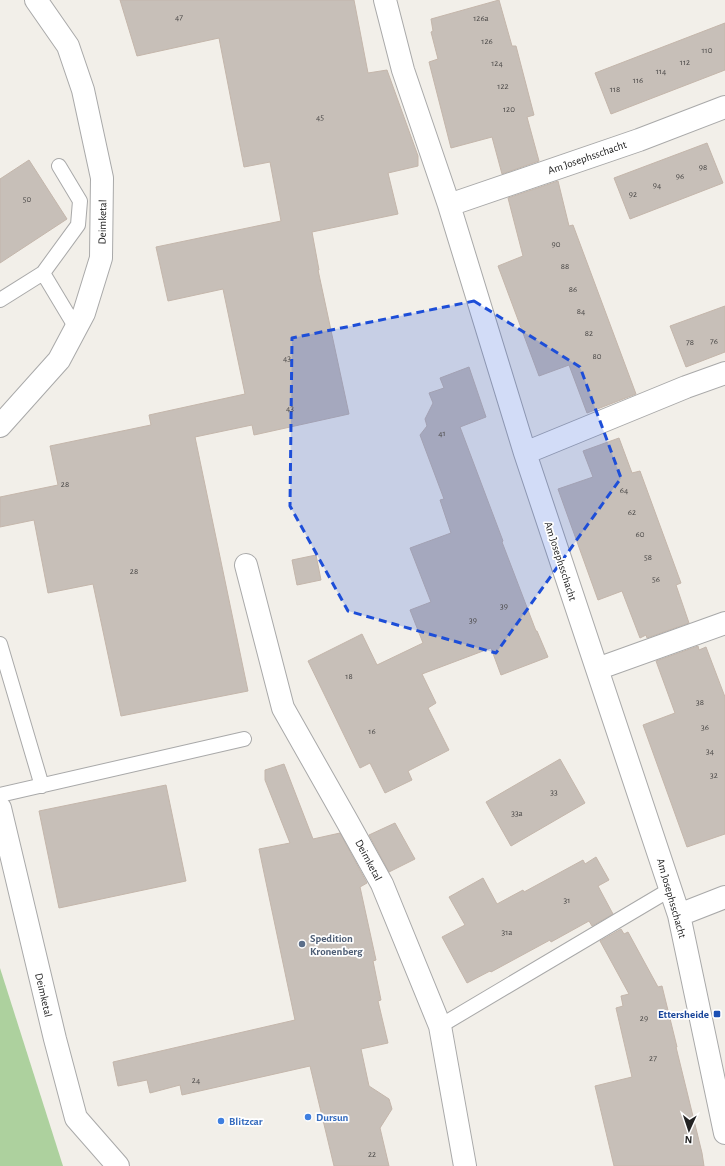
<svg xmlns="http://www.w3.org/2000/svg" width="725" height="1166" font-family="'Alegreya Sans',sans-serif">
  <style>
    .forest { fill: #add19e }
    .building { fill: #c7bfb8; stroke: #c4b6ab }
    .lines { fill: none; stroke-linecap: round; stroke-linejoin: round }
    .lane-casing { stroke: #a9a9a9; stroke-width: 16 }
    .street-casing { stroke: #a9a9a9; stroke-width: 24 }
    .lane { stroke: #fff; stroke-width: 14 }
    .street { stroke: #fff; stroke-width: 22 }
    .marked { fill: #1d4ed8; fill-opacity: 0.2; stroke: #1d4ed8; stroke-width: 3; stroke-dasharray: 8 5; stroke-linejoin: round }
    .service-dot { fill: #5c6f8a; stroke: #fff; stroke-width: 1.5 }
    .transit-dot { fill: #1a4fb4; stroke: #fff; stroke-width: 1.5 }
    .shop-dot { fill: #3f7fe0; stroke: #fff; stroke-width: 1.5 }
    .labels { text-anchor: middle; stroke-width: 3.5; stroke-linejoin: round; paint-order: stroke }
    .number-label { font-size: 9px; fill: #4b4948 }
    .street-label { font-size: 11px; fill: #222; stroke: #fff }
    .service-label { font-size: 11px; font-weight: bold; fill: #4e5e75; stroke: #fff; text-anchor: start }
    .transit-label { font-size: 11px; font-weight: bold; fill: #164399; stroke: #fff; text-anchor: end }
    .shop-label { font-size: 11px; font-weight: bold; fill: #366cbe; stroke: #fff; text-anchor: start }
  </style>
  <rect width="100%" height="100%" fill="#f2efe9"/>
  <path class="forest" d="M 0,968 L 63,1166 L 0,1166 Z"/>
  <path class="building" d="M 120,0 L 354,0 L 368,73 L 387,70 L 418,156 L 418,166 L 388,173 L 398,214 L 312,232 L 319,270 L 318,270 L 349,414 L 254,435 L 252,425 L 195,437 L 248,691 L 121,716 L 93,584 L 48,593 L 34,520 L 0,527 L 0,497 L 58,485 L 50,446 L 151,425 L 149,415 L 245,394 L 223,289 L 168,301 L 156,247 L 281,221 L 270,162 L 244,167 L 219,38 L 137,56 Z
    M 499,0 L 512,46 L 516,46 L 534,115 L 527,117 L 539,161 L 502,174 L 492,137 L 451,148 L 429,62 L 438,59 L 431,32 L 433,31 L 431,19 Z
    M 725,23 L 725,70 L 611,114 L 595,73 Z
    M 707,143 L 723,183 L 630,219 L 614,178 Z
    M 29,160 L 67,219 L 0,263 L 0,179 Z
    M 558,181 L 569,226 L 573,225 L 636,394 L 587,413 L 569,365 L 539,376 L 498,266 L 523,256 L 508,198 Z
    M 725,306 L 725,352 L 686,367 L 670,326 Z
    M 469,367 L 486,417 L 460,427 L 503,541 L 502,542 L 536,631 L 537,631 L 548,657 L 501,675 L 491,648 L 422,674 L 436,703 L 428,708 L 449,750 L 408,771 L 412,780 L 385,793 L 370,763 L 360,768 L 308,661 L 362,634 L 377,665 L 423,643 L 410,610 L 431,602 L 410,548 L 451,533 L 440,500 L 444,499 L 420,435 L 427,426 L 425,419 L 433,403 L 429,393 L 444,388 L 440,378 Z
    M 619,438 L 632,473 L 640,471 L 681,583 L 676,585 L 689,623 L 647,638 L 646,635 L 640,638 L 622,591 L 598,600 L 558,489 L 593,477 L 583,451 Z
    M 316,555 L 321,580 L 297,585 L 292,560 Z
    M 698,646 L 699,650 L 706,647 L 725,697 L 725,834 L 687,847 L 643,725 L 675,713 L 656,661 Z
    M 560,759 L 585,803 L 511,846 L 486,802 Z
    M 284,764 L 313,839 L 340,833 L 367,883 L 360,887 L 376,960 L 373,961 L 381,1000 L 378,1001 L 388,1043 L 361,1049 L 369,1086 L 389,1099 L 392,1109 L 380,1128 L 389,1166 L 334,1166 L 310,1066 L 182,1095 L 180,1085 L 150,1093 L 147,1080 L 118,1086 L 113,1062 L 295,1020 L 259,849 L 290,843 L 265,780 L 265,770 Z
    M 166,785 L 186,881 L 59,908 L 39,811 Z
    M 395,823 L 415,859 L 389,872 L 369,835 Z
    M 596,857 L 609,880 L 598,886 L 613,914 L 592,926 L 589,921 L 551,942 L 550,940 L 491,972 L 490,971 L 467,983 L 442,937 L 465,925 L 449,897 L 483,878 L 497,904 L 523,890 L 524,892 L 583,860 L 585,864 Z
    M 621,929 L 624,934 L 628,932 L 658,987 L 662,986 L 677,1047 L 676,1047 L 702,1153 L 704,1166 L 614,1166 L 595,1086 L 632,1077 L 616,1008 L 623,1006 L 621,996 L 629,994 L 600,941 Z"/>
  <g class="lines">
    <defs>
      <path id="lane" d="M 59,166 L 80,201 L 78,225 L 43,273 L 76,328
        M 0,300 L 43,273
        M 0,644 L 42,786
        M 0,795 L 244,739
        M 440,1026 L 671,889"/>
      <path id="street" d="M 385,0 L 403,70 L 449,205 L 525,453 L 679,915 L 725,1133
        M 449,205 L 639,140 L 725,107
        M 0,426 L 59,360 L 84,313 L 101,258 L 102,178 L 83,90 L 68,46 L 36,0
        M 525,453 L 686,387 L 725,373
        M 246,565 L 283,708 L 347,821 L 382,884 L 440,1026 L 465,1166
        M 597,669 L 725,623
        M 0,808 L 55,1039 L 76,1118 L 118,1166
        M 679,915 L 725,897"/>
    </defs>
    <use href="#lane" class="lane-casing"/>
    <use href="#street" class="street-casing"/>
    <use href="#lane" class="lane"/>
    <use href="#street" class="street"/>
  </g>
  <path class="marked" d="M 474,301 L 580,367 L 621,478 L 496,653 L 348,611 L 290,506 L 292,338 Z"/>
  <circle class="service-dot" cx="302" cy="944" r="4"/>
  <rect class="transit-dot" x="713" y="1010" width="8" height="8" rx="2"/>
  <g class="shop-dot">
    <circle cx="308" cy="1117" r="4"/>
    <circle cx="221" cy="1121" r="4"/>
  </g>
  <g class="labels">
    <g class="number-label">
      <text x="179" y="20">47</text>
      <text x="481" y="21">126a</text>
      <text x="487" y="44">126</text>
      <text x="707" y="53">110</text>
      <text x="685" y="65">112</text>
      <text x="497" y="66">124</text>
      <text x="661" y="74">114</text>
      <text x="638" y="83">116</text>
      <text x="503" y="89">122</text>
      <text x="615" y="92">118</text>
      <text x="509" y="112">120</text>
      <text x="320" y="120">45</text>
      <text x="703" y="170">98</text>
      <text x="680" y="179">96</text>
      <text x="657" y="188">94</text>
      <text x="633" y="197">92</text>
      <text x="27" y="202">50</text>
      <text x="556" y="247">90</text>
      <text x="565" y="269">88</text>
      <text x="573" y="292">86</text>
      <text x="581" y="314">84</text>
      <text x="589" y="336">82</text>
      <text x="714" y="344">76</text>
      <text x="690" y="345">78</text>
      <text x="597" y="359">80</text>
      <text x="287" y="361">43</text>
      <text x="290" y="411">43</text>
      <text x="442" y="436">41</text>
      <text x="65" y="487">28</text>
      <text x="624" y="493">64</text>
      <text x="632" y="515">62</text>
      <text x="640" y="537">60</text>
      <text x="648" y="560">58</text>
      <text x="134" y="574">28</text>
      <text x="656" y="582">56</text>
      <text x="504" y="609">39</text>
      <text x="473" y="623">39</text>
      <text x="349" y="679">18</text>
      <text x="700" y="705">38</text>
      <text x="705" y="730">36</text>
      <text x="372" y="734">16</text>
      <text x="710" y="754">34</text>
      <text x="714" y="778">32</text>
      <text x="554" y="795">33</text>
      <text x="517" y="816">33a</text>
      <text x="567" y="903">31</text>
      <text x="507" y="935">31a</text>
      <text x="644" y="1021">29</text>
      <text x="653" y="1061">27</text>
      <text x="196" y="1083">24</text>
      <text x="372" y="1157">22</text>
    </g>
    <g class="street-label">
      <text transform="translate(587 157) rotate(-19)" y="4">Am Josephsschacht</text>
      <text transform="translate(102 222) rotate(-89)" y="4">Deimketal</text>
      <text transform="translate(561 561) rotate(72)" y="4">Am Josephsschacht</text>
      <text transform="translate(369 860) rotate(62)" y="4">Deimketal</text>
      <text transform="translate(672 898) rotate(74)" y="4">Am Josephsschacht</text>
      <text transform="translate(44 995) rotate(77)" y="4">Deimketal</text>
    </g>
    <g class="service-label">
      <text x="310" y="942">Spedition<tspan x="310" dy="13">Kronenberg</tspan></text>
    </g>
    <g class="transit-label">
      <text x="709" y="1018">Ettersheide</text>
    </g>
    <g class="shop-label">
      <text x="316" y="1121">Dursun</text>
      <text x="229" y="1125">Blitzcar</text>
    </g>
  </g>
  <g transform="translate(689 1130) rotate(183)" stroke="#ffffff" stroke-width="3" paint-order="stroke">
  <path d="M0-3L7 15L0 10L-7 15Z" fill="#222222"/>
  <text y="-6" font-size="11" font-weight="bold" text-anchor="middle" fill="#222222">N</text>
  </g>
</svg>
